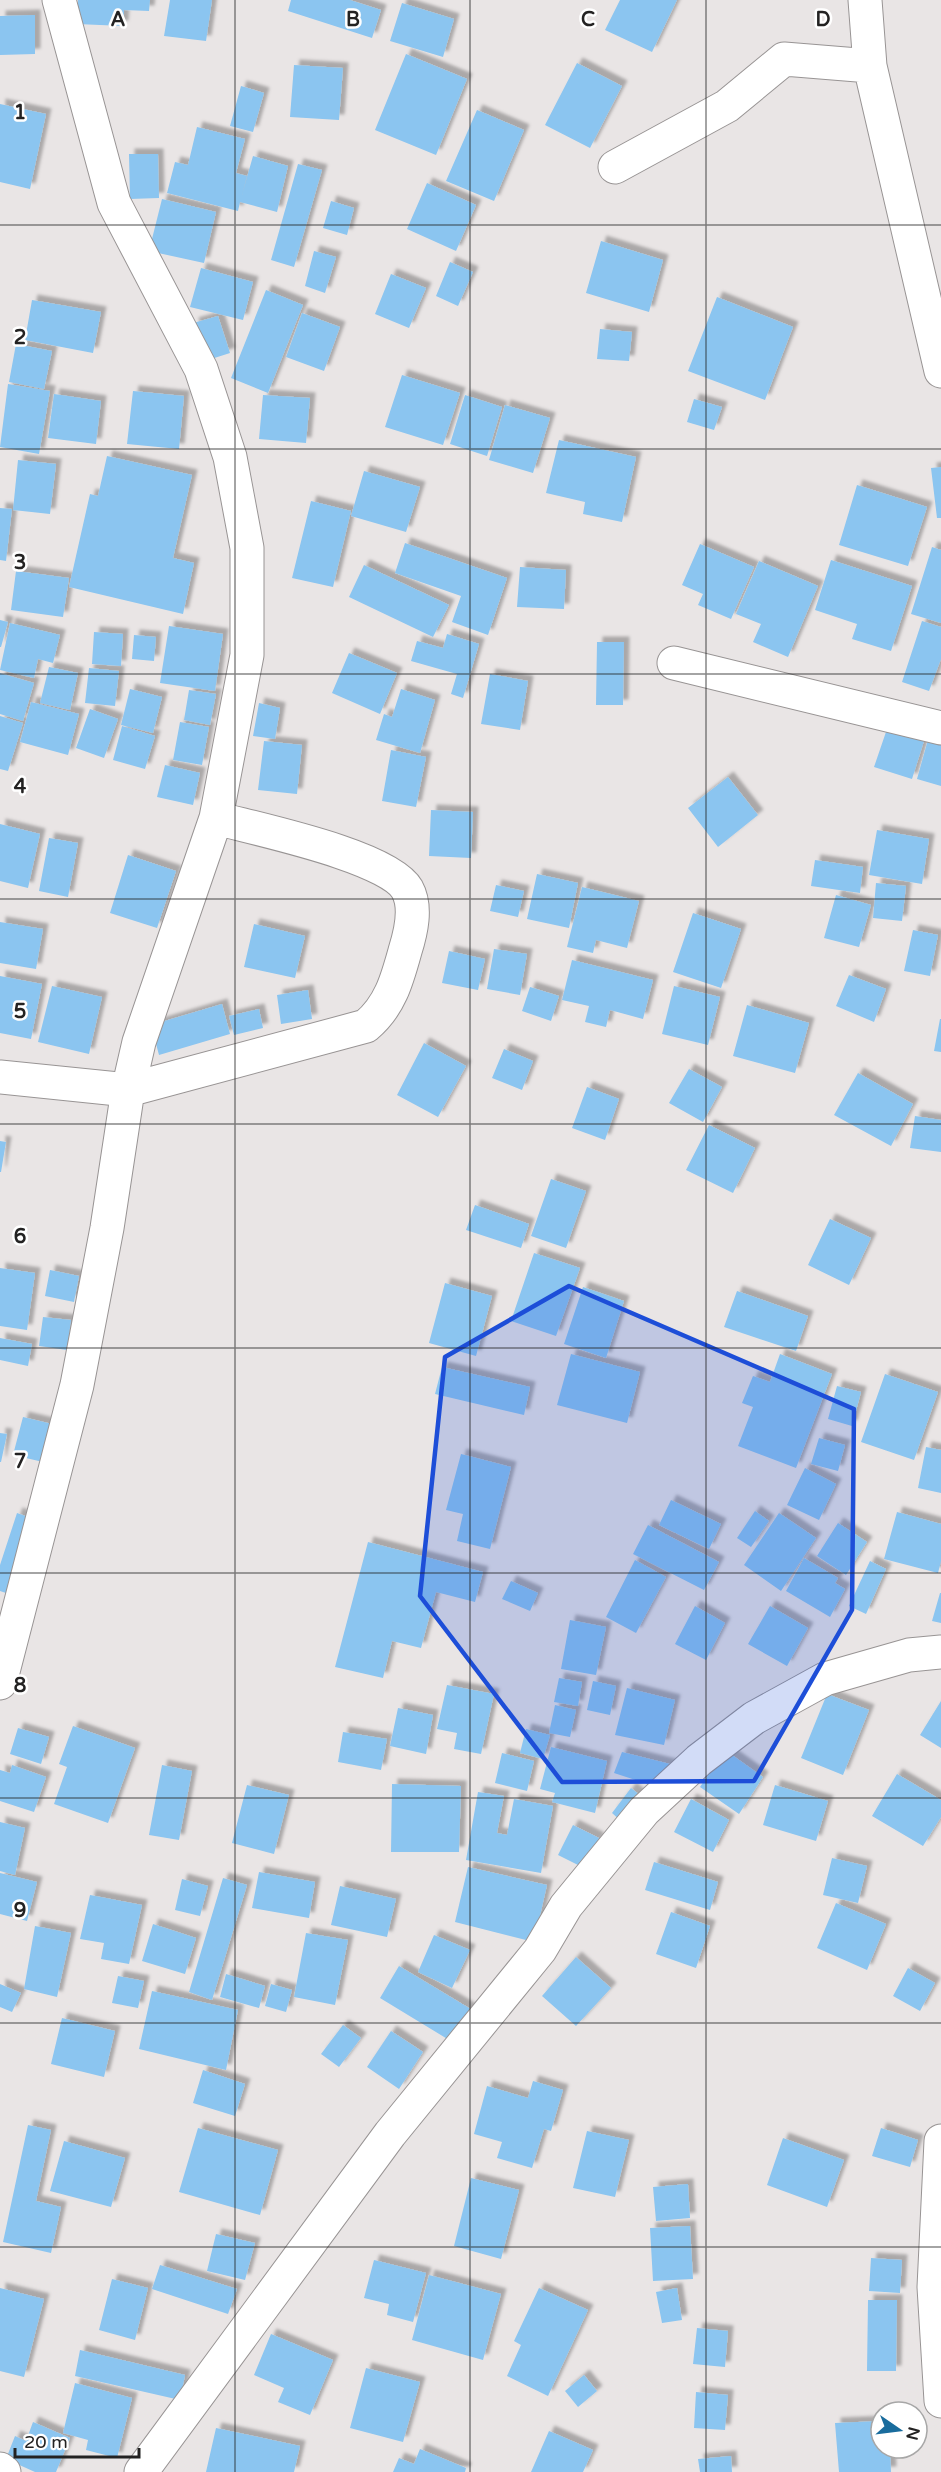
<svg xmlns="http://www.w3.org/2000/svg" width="941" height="2472" font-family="'Varela Round',sans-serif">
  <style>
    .building { fill: #8bc5f0; filter: url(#shadow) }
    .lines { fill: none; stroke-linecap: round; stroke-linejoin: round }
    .street-casing { stroke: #989494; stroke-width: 35 }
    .street { stroke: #fff; stroke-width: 33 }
    .marked { fill: #1d4ed8; fill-opacity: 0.2; stroke: #1d4ed8; stroke-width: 4.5; stroke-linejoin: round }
    .grid { fill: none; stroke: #232222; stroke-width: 1.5; stroke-opacity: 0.55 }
    .grid-label { font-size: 20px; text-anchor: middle; font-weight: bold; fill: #232222; stroke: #fff; stroke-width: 5; stroke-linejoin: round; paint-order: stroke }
  </style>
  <defs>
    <filter id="shadow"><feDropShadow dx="5.5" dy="-5.5" stdDeviation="1.5" flood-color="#0004"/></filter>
  </defs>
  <rect width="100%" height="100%" fill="#e9e5e5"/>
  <path class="building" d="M 78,0 L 150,0 L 149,11 L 124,10 L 123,26 L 77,24 Z
    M 170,0 L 212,0 L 206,41 L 164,36 Z
    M 291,0 L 350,0 L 381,10 L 372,38 L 288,11 Z
    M 620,0 L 677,0 L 652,52 L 605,30 Z
    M 402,3 L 454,19 L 443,57 L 390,41 Z
    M 35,15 L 35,54 L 0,55 L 0,16 Z
    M 406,54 L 467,79 L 436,155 L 375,130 Z
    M 577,63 L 622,86 L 590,148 L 545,125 Z
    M 294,65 L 343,68 L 339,120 L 290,117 Z
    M 241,86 L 264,93 L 253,132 L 230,126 Z
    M 0,104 L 46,114 L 30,189 L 0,182 Z
    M 477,110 L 524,130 L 494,201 L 446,181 Z
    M 197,127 L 245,139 L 236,173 L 247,176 L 242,195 L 253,156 L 288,166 L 277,212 L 240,202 L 238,211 L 167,193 L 175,162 L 188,165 Z
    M 129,154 L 158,154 L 159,198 L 130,199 Z
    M 298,164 L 322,170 L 294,267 L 271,260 Z
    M 427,183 L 476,205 L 456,251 L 407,229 Z
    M 162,199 L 216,212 L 204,263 L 149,251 Z
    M 331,201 L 354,208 L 347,235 L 323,228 Z
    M 601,241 L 663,260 L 649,312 L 586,293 Z
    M 314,251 L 336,257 L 325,293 L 305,286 Z
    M 450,262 L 473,272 L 458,306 L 436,296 Z
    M 201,268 L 253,282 L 243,320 L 190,307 Z
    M 391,274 L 426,288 L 409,328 L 375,314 Z
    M 266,290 L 303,305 L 268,393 L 231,378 Z
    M 717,297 L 793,327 L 765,400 L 688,371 Z
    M 32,300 L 101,312 L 93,353 L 25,340 Z
    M 302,313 L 340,327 L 324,371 L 286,357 Z
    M 218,316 L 230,353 L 205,361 L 193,323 Z
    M 600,329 L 632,332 L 629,361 L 597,359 Z
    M 16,344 L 52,351 L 44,389 L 9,382 Z
    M 402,375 L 460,393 L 443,445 L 385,427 Z
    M 8,384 L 50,391 L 39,454 L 0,447 Z
    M 133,391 L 184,396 L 179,449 L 127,444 Z
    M 54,394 L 101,401 L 96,444 L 48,438 Z
    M 263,395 L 310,398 L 306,443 L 259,439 Z
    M 465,395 L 502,407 L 487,456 L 450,444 Z
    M 694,399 L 722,407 L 714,430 L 687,422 Z
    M 505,405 L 550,418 L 533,473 L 489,460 Z
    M 559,440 L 636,457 L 622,522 L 583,514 L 585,502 L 546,493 Z
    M 107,456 L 192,475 L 173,558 L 194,563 L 183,614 L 69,587 L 90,494 L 98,496 Z
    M 18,460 L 56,464 L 50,514 L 13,510 Z
    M 941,467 L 941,518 L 937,518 L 931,468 Z
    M 364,471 L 420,487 L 406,532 L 351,516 Z
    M 857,485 L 927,507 L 908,566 L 839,545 Z
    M 311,501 L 351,511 L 333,587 L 292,578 Z
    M 0,508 L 12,509 L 6,561 L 0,560 Z
    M 405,543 L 507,578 L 488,635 L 452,622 L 461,596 L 395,573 Z
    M 700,544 L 754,567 L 731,619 L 698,605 L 703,594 L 682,585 Z
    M 932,547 L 941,550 L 941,623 L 911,614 Z
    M 831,560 L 912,586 L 891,651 L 852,639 L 857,624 L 815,610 Z
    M 759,561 L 818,586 L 788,657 L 753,642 L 761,624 L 736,614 Z
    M 364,565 L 449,605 L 433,637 L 349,597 Z
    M 520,567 L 566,570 L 564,609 L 517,607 Z
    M 16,571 L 69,578 L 63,617 L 11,610 Z
    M 0,620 L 8,622 L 1,647 L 0,647 Z
    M 922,621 L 941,627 L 941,659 L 929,691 L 902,682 Z
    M 10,623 L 60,635 L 53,663 L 38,659 L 34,678 L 0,670 Z
    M 169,626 L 223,634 L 215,691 L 160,683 Z
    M 94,632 L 123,634 L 121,666 L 92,664 Z
    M 447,634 L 479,644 L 463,698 L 451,694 L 457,674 L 411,661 L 417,641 L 443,648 Z
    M 134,635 L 156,637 L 154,661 L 132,659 Z
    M 597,642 L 624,642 L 623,705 L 596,705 Z
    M 349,653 L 397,673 L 380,714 L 332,693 Z
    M 49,667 L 78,673 L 70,710 L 40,703 Z
    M 89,668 L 119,671 L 115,706 L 85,703 Z
    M 0,673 L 34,683 L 23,721 L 0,714 Z
    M 490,674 L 528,681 L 520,730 L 481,724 Z
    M 130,689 L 162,697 L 153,733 L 121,725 Z
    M 401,689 L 435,700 L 420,753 L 376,740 L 384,714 L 392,717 Z
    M 189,690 L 216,694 L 210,725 L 184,720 Z
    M 31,702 L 79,714 L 68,755 L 20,742 Z
    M 259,703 L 280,708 L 275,739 L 253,736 Z
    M 90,709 L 118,719 L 104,758 L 76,748 Z
    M 0,716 L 23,723 L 8,771 L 0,769 Z
    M 180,722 L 209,727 L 202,765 L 173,760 Z
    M 122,726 L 155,736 L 145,769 L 113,760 Z
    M 887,729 L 924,741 L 912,779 L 874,767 Z
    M 929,736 L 941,740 L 941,786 L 917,779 Z
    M 264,741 L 302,745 L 297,794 L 258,790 Z
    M 391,750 L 426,757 L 416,807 L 382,801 Z
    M 165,765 L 200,773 L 193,805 L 157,797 Z
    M 728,777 L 758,815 L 718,847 L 688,808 Z
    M 431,810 L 473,812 L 471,858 L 429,856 Z
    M 0,824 L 40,834 L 28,888 L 0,881 Z
    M 877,830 L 929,839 L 922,884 L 869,875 Z
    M 49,838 L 78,843 L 68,897 L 39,891 Z
    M 128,855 L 176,871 L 157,928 L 110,913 Z
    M 815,860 L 863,867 L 860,893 L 811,886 Z
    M 537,874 L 578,883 L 569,928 L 527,919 Z
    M 876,883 L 906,886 L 902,921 L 873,918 Z
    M 496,885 L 524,891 L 518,917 L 490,911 Z
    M 582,887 L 639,901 L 627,948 L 596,940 L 593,953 L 567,947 Z
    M 836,895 L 871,905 L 859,947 L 824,938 Z
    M 693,913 L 741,929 L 721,988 L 673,972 Z
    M 0,922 L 43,929 L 36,969 L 0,963 Z
    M 254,924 L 305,936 L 295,978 L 244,967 Z
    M 913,930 L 938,935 L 930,976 L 904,971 Z
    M 494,949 L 527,954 L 520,995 L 487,989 Z
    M 449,951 L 485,959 L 478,990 L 442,983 Z
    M 572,960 L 653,980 L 643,1019 L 610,1010 L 606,1027 L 585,1022 L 589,1006 L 562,1000 Z
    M 849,975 L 886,989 L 874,1022 L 836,1006 Z
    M 0,976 L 42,984 L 31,1039 L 0,1033 Z
    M 52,986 L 102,997 L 89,1054 L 38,1042 Z
    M 674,986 L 720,997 L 708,1045 L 662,1034 Z
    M 530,987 L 559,996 L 551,1021 L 522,1011 Z
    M 308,990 L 312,1019 L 281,1024 L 277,995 Z
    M 222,1004 L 230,1034 L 159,1055 L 151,1025 Z
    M 747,1005 L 809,1023 L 795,1073 L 733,1056 Z
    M 259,1009 L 263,1028 L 234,1035 L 229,1016 Z
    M 940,1019 L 941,1019 L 941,1052 L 934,1051 Z
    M 424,1043 L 466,1066 L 438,1117 L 397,1095 Z
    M 504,1049 L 533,1061 L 522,1090 L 492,1078 Z
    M 689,1069 L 722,1087 L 703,1122 L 669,1103 Z
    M 858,1073 L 913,1104 L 891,1146 L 834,1115 Z
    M 587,1087 L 619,1099 L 605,1140 L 572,1128 Z
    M 915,1116 L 941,1120 L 941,1152 L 910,1148 Z
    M 709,1125 L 755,1148 L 733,1193 L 686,1170 Z
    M 0,1141 L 6,1142 L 1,1172 L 0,1172 Z
    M 551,1179 L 586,1191 L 566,1248 L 531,1236 Z
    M 475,1205 L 529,1224 L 521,1248 L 466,1230 Z
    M 830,1219 L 871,1238 L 849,1285 L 808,1265 Z
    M 534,1253 L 580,1268 L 556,1336 L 511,1321 Z
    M 0,1268 L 35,1273 L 27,1330 L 0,1326 Z
    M 50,1270 L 79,1276 L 74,1302 L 45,1296 Z
    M 445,1283 L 492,1296 L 476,1356 L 429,1343 Z
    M 583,1287 L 624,1301 L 606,1358 L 564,1344 Z
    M 737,1291 L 808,1316 L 796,1351 L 724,1327 Z
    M 43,1317 L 71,1320 L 67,1350 L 39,1346 Z
    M 0,1338 L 32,1344 L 28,1366 L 0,1360 Z
    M 571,1354 L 640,1372 L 627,1423 L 557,1405 Z
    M 780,1354 L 832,1374 L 796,1468 L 738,1446 L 753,1407 L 742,1403 L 753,1376 L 770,1382 Z
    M 442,1367 L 530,1387 L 524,1415 L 435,1394 Z
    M 885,1374 L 938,1392 L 914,1460 L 861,1442 Z
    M 837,1386 L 861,1392 L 852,1426 L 828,1419 Z
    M 23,1417 L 52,1424 L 43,1462 L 13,1455 Z
    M 0,1433 L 7,1434 L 1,1462 L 0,1462 Z
    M 819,1438 L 845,1445 L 838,1471 L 811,1464 Z
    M 926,1447 L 941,1450 L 941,1493 L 918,1488 Z
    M 461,1454 L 511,1467 L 490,1549 L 457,1541 L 463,1514 L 446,1510 Z
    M 805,1468 L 836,1484 L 819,1520 L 787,1505 Z
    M 671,1500 L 721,1524 L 709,1549 L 659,1525 Z
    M 755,1511 L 769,1521 L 751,1547 L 737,1538 Z
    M 897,1512 L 941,1524 L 941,1561 L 938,1573 L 884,1559 Z
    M 17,1513 L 39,1521 L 15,1596 L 0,1591 L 0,1565 Z
    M 779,1513 L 816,1538 L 781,1591 L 744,1565 Z
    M 838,1523 L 867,1542 L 846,1575 L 817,1556 Z
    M 648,1525 L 719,1562 L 704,1590 L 633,1554 Z
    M 368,1542 L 483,1572 L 475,1602 L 436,1592 L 421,1648 L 392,1641 L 383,1678 L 335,1667 Z
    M 804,1558 L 838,1578 L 835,1583 L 845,1589 L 830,1617 L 786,1591 Z
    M 635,1560 L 666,1577 L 636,1633 L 606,1617 Z
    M 870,1561 L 886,1569 L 866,1614 L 849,1606 Z
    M 511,1581 L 538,1593 L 530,1611 L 502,1599 Z
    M 940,1593 L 941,1593 L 941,1623 L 932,1621 Z
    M 695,1606 L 725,1623 L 706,1660 L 675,1644 Z
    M 770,1606 L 808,1628 L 787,1666 L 748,1644 Z
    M 570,1620 L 606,1627 L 596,1675 L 561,1669 Z
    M 559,1678 L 582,1682 L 578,1706 L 554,1702 Z
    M 593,1681 L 616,1686 L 610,1715 L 587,1710 Z
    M 447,1685 L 494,1694 L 481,1754 L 454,1749 L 457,1733 L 437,1729 Z
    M 627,1688 L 675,1700 L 664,1745 L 615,1735 Z
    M 827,1694 L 869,1710 L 843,1775 L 801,1758 Z
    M 941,1701 L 941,1748 L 920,1735 Z
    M 555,1705 L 576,1710 L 570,1737 L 549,1733 Z
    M 398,1708 L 433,1715 L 426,1754 L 390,1746 Z
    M 73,1726 L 135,1748 L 108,1823 L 54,1804 L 67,1767 L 59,1764 Z
    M 18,1728 L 49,1737 L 41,1764 L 10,1754 Z
    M 526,1729 L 550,1735 L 543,1759 L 520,1753 Z
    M 343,1732 L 387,1739 L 381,1770 L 338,1762 Z
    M 551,1747 L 607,1761 L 595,1813 L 552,1802 L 555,1793 L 540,1789 Z
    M 725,1750 L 763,1777 L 739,1814 L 700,1787 Z
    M 622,1752 L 674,1765 L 657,1787 L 614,1773 Z
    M 502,1753 L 534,1761 L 527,1791 L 495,1783 Z
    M 12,1765 L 46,1777 L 34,1812 L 0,1801 L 0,1770 L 10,1773 Z
    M 162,1765 L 192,1771 L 179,1840 L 149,1835 Z
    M 897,1774 L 941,1800 L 941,1817 L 923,1846 L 872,1816 Z
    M 392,1784 L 461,1786 L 459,1852 L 391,1852 Z
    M 247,1785 L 289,1795 L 274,1854 L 232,1843 Z
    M 775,1785 L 828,1801 L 816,1841 L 763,1825 Z
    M 631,1788 L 641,1796 L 622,1822 L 612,1813 Z
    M 478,1792 L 504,1796 L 497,1833 L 507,1835 L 514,1799 L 553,1806 L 541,1873 L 466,1860 Z
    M 691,1799 L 729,1820 L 713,1852 L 674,1832 Z
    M 0,1822 L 25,1828 L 15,1875 L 0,1871 Z
    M 573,1825 L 599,1838 L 584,1868 L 558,1855 Z
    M 832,1858 L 867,1866 L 858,1903 L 823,1895 Z
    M 654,1862 L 718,1882 L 710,1910 L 645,1890 Z
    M 468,1867 L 547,1885 L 534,1942 L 455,1922 Z
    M 259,1872 L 315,1882 L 309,1918 L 252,1908 Z
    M 0,1873 L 37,1882 L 27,1921 L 0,1914 Z
    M 223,1878 L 247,1885 L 212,2000 L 189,1992 Z
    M 182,1879 L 208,1886 L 200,1916 L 175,1910 Z
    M 340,1886 L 396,1899 L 387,1937 L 331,1925 Z
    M 90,1895 L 142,1905 L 129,1964 L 101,1959 L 104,1943 L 80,1939 Z
    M 836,1903 L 886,1924 L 867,1970 L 817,1948 Z
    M 671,1912 L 710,1926 L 696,1968 L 656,1954 Z
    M 153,1924 L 196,1938 L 185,1974 L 142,1961 Z
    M 35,1926 L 71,1933 L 57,1997 L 24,1989 Z
    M 306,1933 L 348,1940 L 335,2005 L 294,1997 Z
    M 434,1935 L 470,1950 L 452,1988 L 418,1972 Z
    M 576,1957 L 611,1988 L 576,2026 L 542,1996 Z
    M 399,1966 L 474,2011 L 454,2043 L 380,1998 Z
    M 908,1968 L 935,1983 L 920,2011 L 893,1996 Z
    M 226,1974 L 265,1986 L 259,2008 L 220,1997 Z
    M 118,1976 L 144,1981 L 138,2008 L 112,2003 Z
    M 0,1984 L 21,1993 L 12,2012 L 0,2007 Z
    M 271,1984 L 292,1990 L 286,2012 L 265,2006 Z
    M 152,1991 L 238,2010 L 226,2070 L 139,2049 Z
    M 62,2018 L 115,2031 L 104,2077 L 51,2064 Z
    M 343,2025 L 361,2038 L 339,2067 L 321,2054 Z
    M 391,2031 L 423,2052 L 399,2089 L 367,2067 Z
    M 203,2070 L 245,2084 L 235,2116 L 193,2103 Z
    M 533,2081 L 563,2090 L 551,2131 L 544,2129 L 532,2168 L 497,2158 L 502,2142 L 474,2134 L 487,2086 L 528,2098 Z
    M 28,2125 L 51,2130 L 36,2201 L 61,2207 L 51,2253 L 3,2242 Z
    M 198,2128 L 278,2150 L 260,2215 L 179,2192 Z
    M 881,2128 L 918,2140 L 910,2167 L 872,2156 Z
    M 587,2131 L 629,2140 L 615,2197 L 573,2188 Z
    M 783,2138 L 844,2160 L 827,2207 L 767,2185 Z
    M 64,2141 L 125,2158 L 111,2207 L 50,2191 Z
    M 471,2178 L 519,2190 L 501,2259 L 454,2246 Z
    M 688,2184 L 690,2218 L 656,2221 L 653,2187 Z
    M 690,2226 L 693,2279 L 653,2281 L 650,2228 Z
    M 216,2234 L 255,2243 L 245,2280 L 207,2271 Z
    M 871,2258 L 902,2260 L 900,2293 L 869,2291 Z
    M 374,2260 L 426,2273 L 413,2322 L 387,2315 L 389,2304 L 364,2298 Z
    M 160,2265 L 237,2289 L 228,2314 L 152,2289 Z
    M 429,2275 L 501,2294 L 483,2360 L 412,2340 Z
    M 112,2279 L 148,2288 L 135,2340 L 99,2330 Z
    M 0,2288 L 44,2299 L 24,2377 L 0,2371 Z
    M 539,2288 L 588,2310 L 548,2396 L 507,2376 L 521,2345 L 514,2341 Z
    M 677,2288 L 682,2320 L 662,2323 L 656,2292 Z
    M 868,2300 L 897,2300 L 896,2371 L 867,2371 Z
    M 697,2328 L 728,2331 L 725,2367 L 693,2364 Z
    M 271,2334 L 333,2360 L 310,2415 L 278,2402 L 284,2388 L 254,2375 Z
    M 80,2350 L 185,2375 L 180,2400 L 75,2376 Z
    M 366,2368 L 420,2382 L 403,2442 L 350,2428 Z
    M 584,2375 L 597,2391 L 578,2407 L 565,2391 Z
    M 75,2383 L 132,2398 L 117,2458 L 86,2450 L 88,2440 L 63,2433 Z
    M 696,2392 L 728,2395 L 725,2430 L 694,2428 Z
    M 881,2421 L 881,2448 L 890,2448 L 891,2472 L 839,2472 L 835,2423 Z
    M 33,2422 L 70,2438 L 56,2472 L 35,2472 L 6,2459 L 15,2436 L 26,2441 Z
    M 216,2428 L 300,2446 L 294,2472 L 206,2472 Z
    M 549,2431 L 593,2450 L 583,2472 L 531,2472 Z
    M 420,2449 L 466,2468 L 465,2472 L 393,2472 L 399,2458 L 414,2464 Z
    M 731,2456 L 732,2472 L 700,2472 L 698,2459 Z"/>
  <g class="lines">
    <defs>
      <path id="street" d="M 865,0 L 870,66 L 941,371
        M 615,167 L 727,106 L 784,59 L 870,66
        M 674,663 L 941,728
        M 0,1077 L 128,1090 L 366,1026 C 390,1006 397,980 405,951 C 411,932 417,907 407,889 C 388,856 256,829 216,818
        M 0,1683 L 77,1385 L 107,1228 L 128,1090 L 139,1042 L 216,818 L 247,655 L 247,548 L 230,457 L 201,369 L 114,203 L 59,0
        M 941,2141 L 934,2287 L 941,2401
        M 0,2469 L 4,2472
        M 141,2472 L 390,2134 L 540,1950 L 566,1906 L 644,1811 L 699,1760 L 754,1718 L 825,1679 L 909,1655 L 941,1652"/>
    </defs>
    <use href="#street" class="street-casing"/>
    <use href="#street" class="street"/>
  </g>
  <path class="marked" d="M 569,1286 L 854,1409 L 852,1610 L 754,1781 L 562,1782 L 420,1596 L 445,1357 Z"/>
  <path class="grid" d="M 235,0 L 235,2472M 470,0 L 470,2472M 706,0 L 706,2472M 0,225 L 941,225M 0,449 L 941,449M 0,674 L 941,674M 0,899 L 941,899M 0,1124 L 941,1124M 0,1348 L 941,1348M 0,1573 L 941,1573M 0,1798 L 941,1798M 0,2023 L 941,2023M 0,2247 L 941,2247"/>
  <g class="grid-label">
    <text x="118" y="26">A</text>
    <text x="353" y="26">B</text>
    <text x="588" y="26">C</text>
    <text x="823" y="26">D</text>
    <text x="20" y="119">1</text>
    <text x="20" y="344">2</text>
    <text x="20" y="569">3</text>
    <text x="20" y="793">4</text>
    <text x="20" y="1018">5</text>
    <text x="20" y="1243">6</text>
    <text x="20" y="1468">7</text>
    <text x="20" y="1692">8</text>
    <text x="20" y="1917">9</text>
  </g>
  <g transform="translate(899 2430) rotate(104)"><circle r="28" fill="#ffffff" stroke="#a7a7a7" stroke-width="1.5"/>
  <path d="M0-4.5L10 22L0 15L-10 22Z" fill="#196c9d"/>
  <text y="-9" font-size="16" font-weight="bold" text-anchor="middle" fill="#232222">N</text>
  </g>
  <path d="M15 2448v9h124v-9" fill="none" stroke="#232222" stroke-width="3"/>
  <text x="24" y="2448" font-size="18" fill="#232222" stroke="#ffffff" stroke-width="4.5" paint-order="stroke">20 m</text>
</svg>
